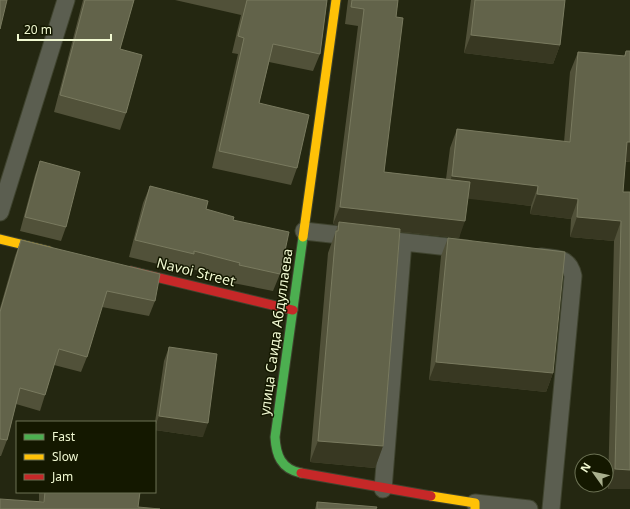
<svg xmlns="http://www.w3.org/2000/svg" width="630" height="509" font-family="'Noto Sans',sans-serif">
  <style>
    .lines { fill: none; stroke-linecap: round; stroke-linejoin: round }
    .lane-casing { stroke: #3f432e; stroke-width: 19 }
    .fast-casing { stroke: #3f432e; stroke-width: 11 }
    .slow-casing { stroke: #3f432e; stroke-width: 11 }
    .jam-casing { stroke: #3f432e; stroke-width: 11 }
    .lane { stroke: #5b5e50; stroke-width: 17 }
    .fast { stroke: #4caf50; stroke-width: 9 }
    .slow { stroke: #ffc107; stroke-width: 9 }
    .jam { stroke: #c62828; stroke-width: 9 }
    .wall { fill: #515139 }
    .shaded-wall { fill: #383822 }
    .building { fill: #62634a; stroke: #797a5f }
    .labels { text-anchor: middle; stroke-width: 3; stroke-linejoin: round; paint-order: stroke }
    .street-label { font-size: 14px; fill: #f1f9d2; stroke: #141800 }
  </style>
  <rect width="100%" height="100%" fill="#242711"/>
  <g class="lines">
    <defs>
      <path id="lane" d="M 0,212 L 66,0
        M 304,231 L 467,249
        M 541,257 C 557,259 569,257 573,276 L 551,509
        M 383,489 L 403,242
        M 475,503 L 529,509"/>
      <path id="fast" d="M 301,473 C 281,469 276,455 275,437 L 303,237"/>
      <path id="slow" d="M 303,237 L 336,0
        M 0,239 L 49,251
        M 431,496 L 475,503 L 475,509"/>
      <path id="jam" d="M 131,271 L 293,310
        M 301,473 L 431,496"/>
    </defs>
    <use href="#lane" class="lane-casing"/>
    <use href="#fast" class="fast-casing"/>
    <use href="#slow" class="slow-casing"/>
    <use href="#jam" class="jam-casing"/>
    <use href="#lane" class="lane"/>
    <use href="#fast" class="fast"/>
    <use href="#slow" class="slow"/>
    <use href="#jam" class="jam"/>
  </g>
  <path class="wall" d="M 83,0 L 134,0 L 120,49 L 126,113 L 120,130 L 54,112 Z
    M 175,0 L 327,0 L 320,54 L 313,71 L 269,62 L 259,103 L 297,168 L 291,185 L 212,168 L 238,54 L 232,53 L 241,15 Z
    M 348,0 L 398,0 L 396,17 L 384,172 L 446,179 L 450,148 L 457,129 L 564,142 L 570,72 L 578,52 L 624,56 L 626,51 L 630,51 L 630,162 L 625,162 L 623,192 L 630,192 L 630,489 L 608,489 L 614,241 L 570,237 L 571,219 L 530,214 L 531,206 L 468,198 L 459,238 L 400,232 L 383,446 L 375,468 L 310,462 L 328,253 L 338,225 L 333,224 L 358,26 L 345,24 Z
    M 471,0 L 565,0 L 560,45 L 553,64 L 464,53 Z
    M 40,161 L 66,227 L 61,241 L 20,231 L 35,175 Z
    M 150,186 L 206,209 L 233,220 L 280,274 L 273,291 L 233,283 L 234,280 L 188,268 L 187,271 L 129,257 L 143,203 Z
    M 448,238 L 553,373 L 546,392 L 429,380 L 441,256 Z
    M 21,240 L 155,301 L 149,316 L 102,307 L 87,357 L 81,372 L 54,365 L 45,395 L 40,411 L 16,404 L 7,440 L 1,456 L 0,456 L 0,308 L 15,256 Z
    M 169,347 L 203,437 L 155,430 L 155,422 L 164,361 Z
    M 39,492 L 140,492 L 138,507 L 39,501 Z
    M 317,502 L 376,509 L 315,509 Z"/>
  <path class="shaded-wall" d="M 471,35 L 560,45 L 553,64 L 464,53 Z
    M 627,142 L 630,142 L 630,162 L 619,161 Z
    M 452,176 L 538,186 L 531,206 L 444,196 Z
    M 537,194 L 578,199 L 571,219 L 530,214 Z
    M 340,207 L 465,221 L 459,238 L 338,225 L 339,222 L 338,225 L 333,224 Z
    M 577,217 L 621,221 L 614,241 L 570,237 Z
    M 436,362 L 553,373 L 546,392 L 429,380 Z
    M 159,416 L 208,423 L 203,437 L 155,430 L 155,427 Z
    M 318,441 L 383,446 L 375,468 L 310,462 Z
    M 615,469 L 630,470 L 630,489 L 608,489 Z"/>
  <path class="building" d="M 0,0 L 7,0 L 0,29 Z
    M 85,0 L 134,0 L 120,49 L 142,55 L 126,113 L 60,95 Z
    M 247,0 L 327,0 L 320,54 L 273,44 L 259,103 L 309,115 L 297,168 L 219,151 L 244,38 L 238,36 Z
    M 352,0 L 398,0 L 396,17 L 403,18 L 384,172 L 470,182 L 465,221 L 340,207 L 364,9 L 351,7 Z
    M 475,0 L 565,0 L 560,45 L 471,35 Z
    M 626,51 L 630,51 L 630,142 L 627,142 L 623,192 L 630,192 L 630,470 L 615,469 L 621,221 L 577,217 L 578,199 L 537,194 L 538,186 L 452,176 L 457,129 L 570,142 L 578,52 L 625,56 Z
    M 40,161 L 80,172 L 66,227 L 25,217 Z
    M 150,186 L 208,201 L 206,209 L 234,217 L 233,220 L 289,232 L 280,274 L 239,265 L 240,263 L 194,251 L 194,254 L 135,240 Z
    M 339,222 L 400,229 L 383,446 L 318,441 L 336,231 L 338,231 Z
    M 448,238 L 565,252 L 553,373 L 436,362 Z
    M 21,240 L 160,274 L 155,301 L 107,291 L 87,357 L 59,349 L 45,395 L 20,388 L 7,440 L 0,439 L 0,312 Z
    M 169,347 L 217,354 L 208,423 L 159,416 Z
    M 45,492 L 140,492 L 138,507 L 160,509 L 0,509 L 0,499 L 44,502 Z
    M 317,502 L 377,507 L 376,509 L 317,509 Z"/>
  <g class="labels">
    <g class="street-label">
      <text transform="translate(196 272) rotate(14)" y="5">Navoi Street</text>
      <text transform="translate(276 332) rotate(-82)" y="5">улица Саида Абдуллаева</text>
    </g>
  </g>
  <rect x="16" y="421" width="140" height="72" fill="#141800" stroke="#6c7254"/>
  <rect x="24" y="434" width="20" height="6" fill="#4caf50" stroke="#6c7254"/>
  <text x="52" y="441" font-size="12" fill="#f1f9d2">Fast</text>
  <rect x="24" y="454" width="20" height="6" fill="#ffc107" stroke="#6c7254"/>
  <text x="52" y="461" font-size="12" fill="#f1f9d2">Slow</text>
  <rect x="24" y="474" width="20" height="6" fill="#c62828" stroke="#6c7254"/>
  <text x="52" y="481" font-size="12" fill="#f1f9d2">Jam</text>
  <g transform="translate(594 473) rotate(303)"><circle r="19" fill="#141800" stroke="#6c7254"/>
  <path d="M0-3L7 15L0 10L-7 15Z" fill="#a9b08e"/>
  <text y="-6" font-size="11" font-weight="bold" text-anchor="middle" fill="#f1f9d2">N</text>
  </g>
  <path d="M18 34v6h93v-6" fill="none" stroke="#f1f9d2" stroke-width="2"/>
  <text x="24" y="34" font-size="12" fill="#f1f9d2" stroke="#141800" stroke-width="3" paint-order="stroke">20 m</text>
</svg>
